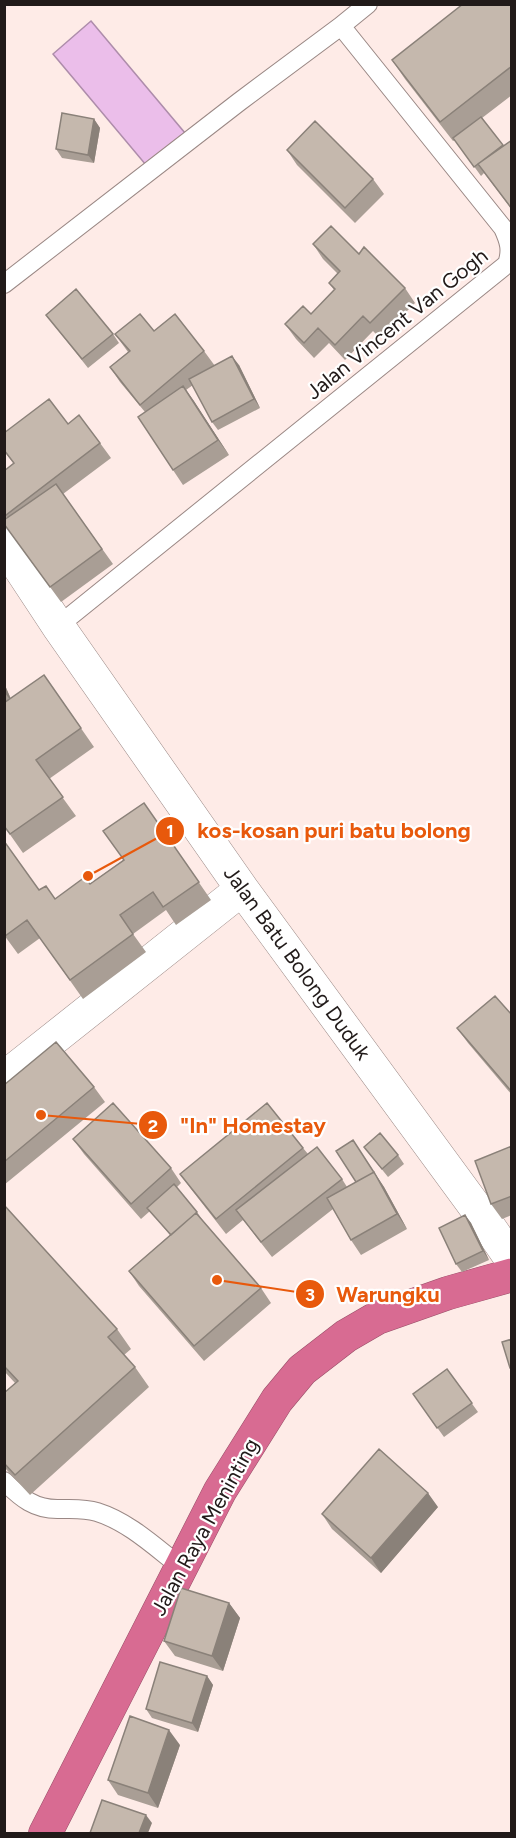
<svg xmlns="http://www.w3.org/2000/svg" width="516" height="1838" font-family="Figtree,sans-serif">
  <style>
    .water { fill: #ebbeea; stroke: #ae8dab; stroke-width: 1.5 }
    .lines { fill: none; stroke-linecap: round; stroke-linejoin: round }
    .lane-casing { stroke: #9a8885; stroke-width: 20 }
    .street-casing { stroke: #9a8885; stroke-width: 34 }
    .highway-casing { stroke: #984f68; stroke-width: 34 }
    .lane { stroke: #fff; stroke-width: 18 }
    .street { stroke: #fff; stroke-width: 33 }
    .highway { stroke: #d86b92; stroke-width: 33 }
    .wall { fill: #a99e95 }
    .shaded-wall { fill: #8a8179 }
    .building { fill: #c5b8ad; stroke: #8a8179; stroke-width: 1.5 }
    .labels { text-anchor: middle; stroke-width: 4.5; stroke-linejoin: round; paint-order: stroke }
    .street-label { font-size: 21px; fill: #211a19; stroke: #fff }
    .leader { fill: none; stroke: #e8590c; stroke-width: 2 }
    .callout-dot { fill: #e8590c; stroke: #fff; stroke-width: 2 }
    .mark-label { font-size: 18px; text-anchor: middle; font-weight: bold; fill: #fff }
    .callout-label { font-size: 22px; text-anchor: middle; font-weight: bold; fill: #e8590c; stroke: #fff; stroke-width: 4.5; stroke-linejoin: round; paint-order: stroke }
  </style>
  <rect width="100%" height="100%" fill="#feebe7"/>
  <path class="water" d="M 91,21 L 185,133 L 146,165 L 53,54 Z"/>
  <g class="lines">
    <defs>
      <path id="lane" d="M 4,284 L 239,102 L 341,26
        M 58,626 L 507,264 C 512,250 509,241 503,228 L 341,26 L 368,4
        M 4,1481 C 21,1498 35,1510 60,1509 C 72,1509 85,1508 97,1512 C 129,1522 155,1547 181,1567"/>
      <path id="street" d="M 4,544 L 58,626 L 242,889 L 476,1208 L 512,1260
        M 4,1078 L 242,889"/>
      <path id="highway" d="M 45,1834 L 220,1491 L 277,1400 L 302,1370 L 346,1336 L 377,1318 L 448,1293 L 512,1275"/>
    </defs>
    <use href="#lane" class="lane-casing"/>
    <use href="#street" class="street-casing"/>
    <use href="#highway" class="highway-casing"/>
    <use href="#lane" class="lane"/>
    <use href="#street" class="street"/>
    <use href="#highway" class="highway"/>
  </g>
  <path class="wall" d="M 512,4 L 512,95 L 482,118 L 503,146 L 512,140 L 512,210 L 484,173 L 481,176 L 455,140 L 453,141 L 405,79 L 392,60 Z
    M 94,119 L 100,128 L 94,163 L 62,158 L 56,149 Z
    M 287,150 L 373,179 L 384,194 L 355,223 L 297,165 Z
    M 313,244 L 359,254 L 405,288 L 415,303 L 380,338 L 373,331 L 345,360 L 329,343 L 314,358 L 296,339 L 285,324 L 311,314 L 334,290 L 329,283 L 338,274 L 323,259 Z
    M 46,315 L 113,334 L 119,343 L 88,368 Z
    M 154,331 L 204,351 L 215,366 L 239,365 L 260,408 L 218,430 L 212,422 L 193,385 L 186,390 L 229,455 L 183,485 L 173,470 L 145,412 L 120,382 L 110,367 L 128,352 L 115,334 Z
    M 68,424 L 100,443 L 111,458 L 63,494 L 113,564 L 61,602 L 4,524 L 7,518 L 4,514 L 4,471 L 14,464 L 4,451 L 4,433 Z
    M 44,675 L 94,747 L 49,779 L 76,816 L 23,853 L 4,826 L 4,683 L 11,699 Z
    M 144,803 L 211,900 L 176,925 L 166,910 L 133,934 L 146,952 L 83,999 L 40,938 L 18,954 L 4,935 L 39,890 L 55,899 L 90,884 L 123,860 Z
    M 512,1015 L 512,1095 L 468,1043 L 457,1028 Z
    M 4,1085 L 94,1087 L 105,1102 L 4,1185 Z
    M 73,1139 L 171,1168 L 181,1183 L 176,1188 L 197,1212 L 203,1221 L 261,1288 L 271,1303 L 204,1361 L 139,1286 L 129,1271 L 170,1235 L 150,1211 L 141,1219 L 84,1154 Z
    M 353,1140 L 384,1187 L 407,1229 L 361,1255 L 351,1240 L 333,1209 L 272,1257 L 243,1220 L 226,1234 L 191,1189 L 180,1174 L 303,1148 L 308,1154 L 342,1179 L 347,1187 L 356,1182 Z
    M 512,1146 L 512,1215 L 502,1219 L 491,1204 Z
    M 364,1147 L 398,1155 L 404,1164 L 388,1177 Z
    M 4,1205 L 117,1329 L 131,1349 L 124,1355 L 135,1367 L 149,1387 L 30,1495 L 4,1467 L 4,1393 L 15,1383 L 4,1371 Z
    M 465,1215 L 471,1223 L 489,1260 L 462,1272 L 456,1264 Z
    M 447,1369 L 478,1412 L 444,1437 L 413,1394 Z
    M 438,1507 L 381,1573 L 332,1529 L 322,1514 Z
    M 229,1603 L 240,1618 L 223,1671 L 175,1656 L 164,1641 Z
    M 207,1676 L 213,1685 L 198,1732 L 152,1718 L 146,1709 Z
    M 180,1745 L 158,1808 L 118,1795 L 108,1780 Z"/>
  <path class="shaded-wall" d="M 94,119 L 100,128 L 94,163 L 88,155 Z
    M 232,356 L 239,365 L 260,408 L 254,399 Z
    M 183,386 L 194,401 L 229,455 L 218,440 Z
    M 4,683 L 12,702 L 4,692 Z
    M 374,1172 L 384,1187 L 407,1229 L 397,1214 Z
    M 465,1215 L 471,1223 L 489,1260 L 483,1251 Z
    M 428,1493 L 438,1507 L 381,1573 L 371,1558 Z
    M 229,1603 L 240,1618 L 223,1671 L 212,1656 Z
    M 207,1676 L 213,1685 L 198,1732 L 192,1723 Z
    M 169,1730 L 180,1745 L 158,1808 L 148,1793 Z
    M 146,1815 L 152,1823 L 148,1833 L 139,1833 Z"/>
  <path class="building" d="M 463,4 L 512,4 L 512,66 L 440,122 L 392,60 Z
    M 62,113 L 94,119 L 88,155 L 56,149 Z
    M 481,117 L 503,145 L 474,167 L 453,138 Z
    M 315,121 L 373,179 L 345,208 L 287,150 Z
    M 512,140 L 512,209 L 478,164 Z
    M 331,226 L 359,254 L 364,247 L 405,288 L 370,323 L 363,316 L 335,345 L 318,328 L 304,343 L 285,324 L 303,306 L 311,314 L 335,289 L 329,283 L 340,271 L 313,244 Z
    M 76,289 L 113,334 L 82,359 L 46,315 Z
    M 140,314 L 154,331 L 175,314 L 204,351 L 140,405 L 110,367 L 130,351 L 115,334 Z
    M 232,356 L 254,399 L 212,422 L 189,379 Z
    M 183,386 L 218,440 L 173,470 L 138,417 Z
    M 49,399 L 68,424 L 79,415 L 100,443 L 6,515 L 4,514 L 4,471 L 14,463 L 4,450 L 4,433 Z
    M 56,484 L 102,549 L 50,587 L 4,524 L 4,520 Z
    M 44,675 L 81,728 L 36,760 L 63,797 L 10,834 L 4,826 L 4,703 Z
    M 144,803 L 199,882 L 163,907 L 153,892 L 120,915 L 133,934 L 70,980 L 27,920 L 5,936 L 4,935 L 4,841 L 39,890 L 46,886 L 55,899 L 85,877 L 90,884 L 124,860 L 103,831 Z
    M 495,996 L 512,1015 L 512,1092 L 457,1028 Z
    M 56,1042 L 94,1087 L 4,1162 L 4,1085 Z
    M 113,1103 L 171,1168 L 131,1204 L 73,1139 Z
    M 267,1103 L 303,1148 L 216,1219 L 180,1174 Z
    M 380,1133 L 398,1155 L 382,1169 L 364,1147 Z
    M 353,1140 L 375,1174 L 374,1172 L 356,1182 L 336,1151 Z
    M 512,1146 L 512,1196 L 491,1204 L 475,1161 Z
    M 317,1147 L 342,1179 L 261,1242 L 236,1210 Z
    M 374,1172 L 397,1214 L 351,1240 L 327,1198 Z
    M 174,1184 L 197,1212 L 171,1235 L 147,1208 Z
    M 4,1205 L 117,1329 L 108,1337 L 135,1367 L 15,1475 L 4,1463 L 4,1393 L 18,1381 L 4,1366 Z
    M 196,1213 L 261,1288 L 194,1346 L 129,1271 Z
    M 465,1215 L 483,1251 L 456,1264 L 439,1228 Z
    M 512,1339 L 512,1368 L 510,1368 L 502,1342 Z
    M 447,1369 L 472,1403 L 437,1428 L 413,1394 Z
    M 379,1449 L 428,1493 L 371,1558 L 322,1514 Z
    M 181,1588 L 229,1603 L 212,1656 L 164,1641 Z
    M 160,1662 L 207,1676 L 192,1723 L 146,1709 Z
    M 130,1716 L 169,1730 L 148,1793 L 108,1780 Z
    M 102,1800 L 146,1815 L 139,1833 L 90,1833 Z"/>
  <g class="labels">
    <g class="street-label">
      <text transform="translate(397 324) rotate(-39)" y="7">Jalan Vincent Van Gogh</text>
      <text transform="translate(297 963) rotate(54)" y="7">Jalan Batu Bolong Duduk</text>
      <text transform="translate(205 1527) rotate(-61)" y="7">Jalan Raya Meninting</text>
    </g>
  </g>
  <path class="leader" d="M88 876L170 831M41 1115L153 1125M217 1280L310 1294"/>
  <g class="callout-dot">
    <circle cx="88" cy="876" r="6"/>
    <circle cx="41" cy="1115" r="6"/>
    <circle cx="217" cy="1280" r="6"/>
    <circle cx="170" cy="831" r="15"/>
    <circle cx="153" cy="1125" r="15"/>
    <circle cx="310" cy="1294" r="15"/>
  </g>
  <g class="mark-label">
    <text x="170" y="837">1</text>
    <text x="153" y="1132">2</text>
    <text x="310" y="1301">3</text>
  </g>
  <g class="callout-label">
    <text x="334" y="838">kos-kosan puri batu bolong</text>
    <text x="253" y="1133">"In" Homestay</text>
    <text x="388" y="1302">Warungku</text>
  </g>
  <rect width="516" height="1838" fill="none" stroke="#211a19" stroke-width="12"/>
</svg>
